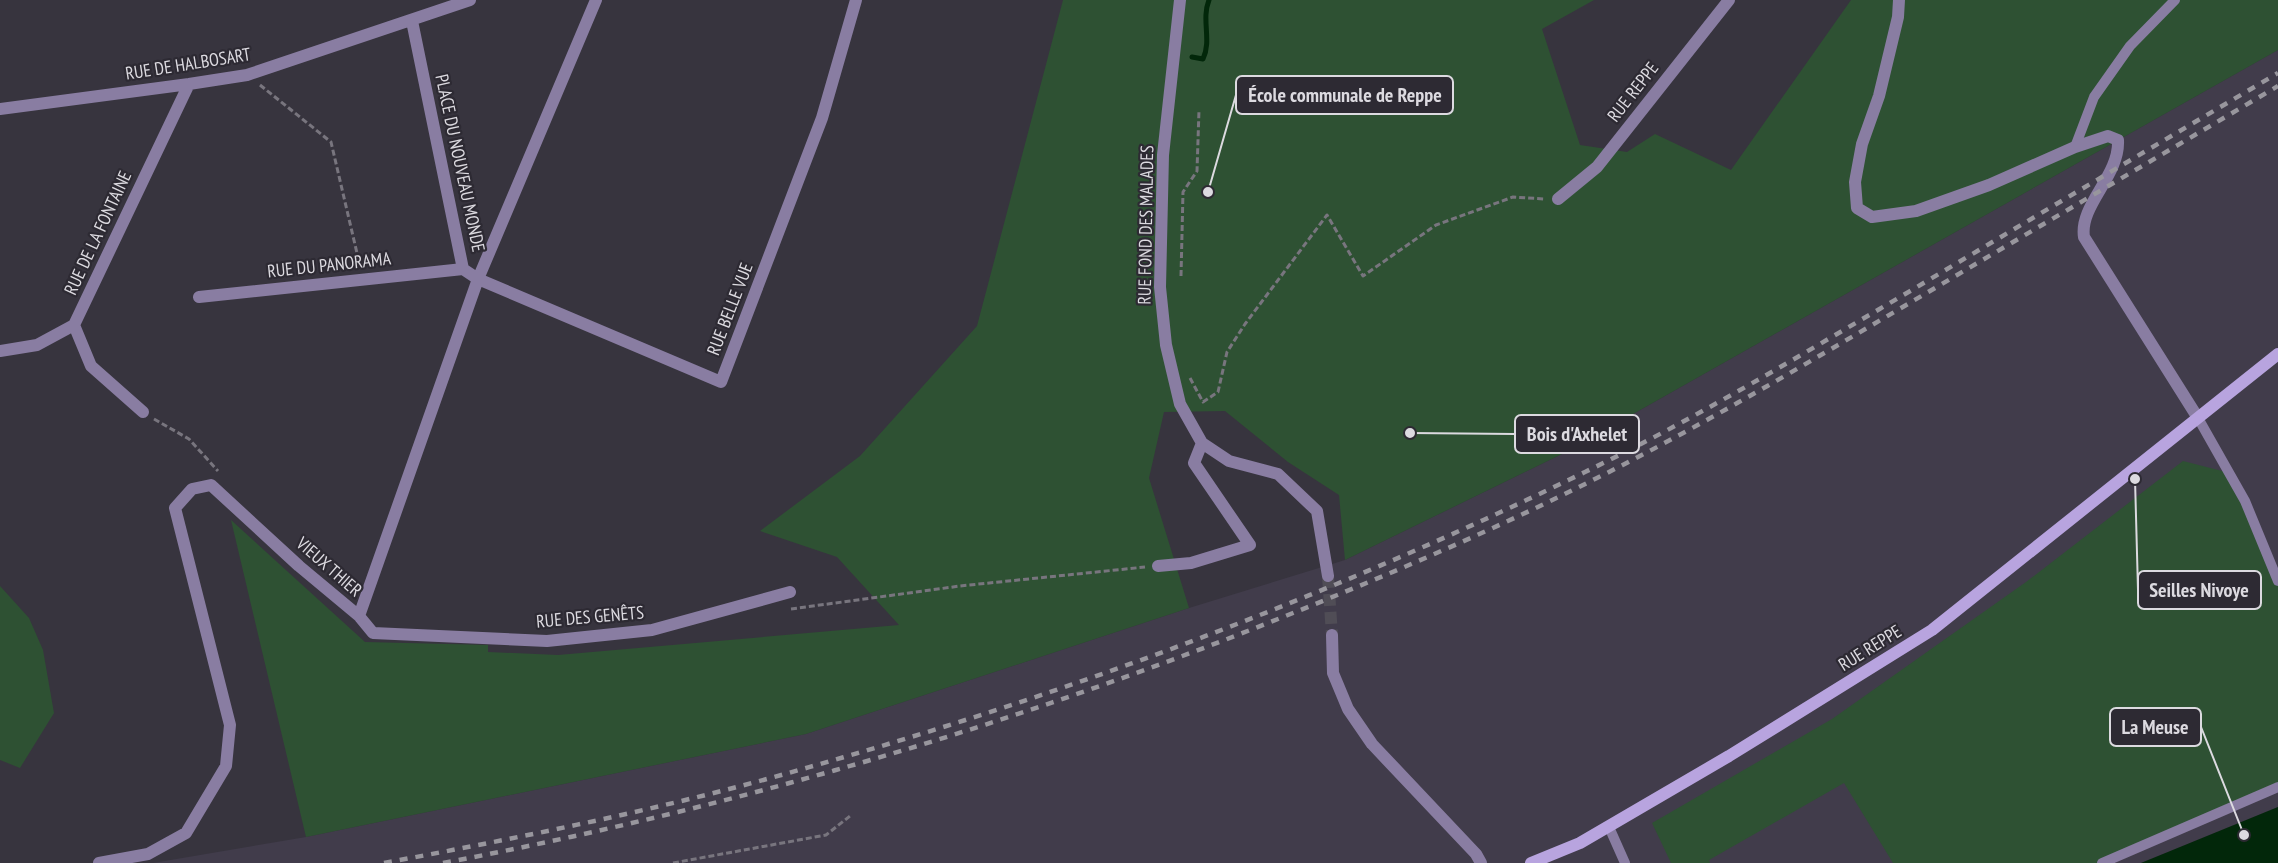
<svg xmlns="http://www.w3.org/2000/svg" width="2278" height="863" font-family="'PT Sans Narrow',sans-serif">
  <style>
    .built { fill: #413c4b }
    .green { fill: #2e5133 }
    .water { fill: #02270a }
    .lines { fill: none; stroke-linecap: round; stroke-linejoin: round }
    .stream { stroke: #02270a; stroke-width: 5 }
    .street-tunnel { stroke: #504d56; stroke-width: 12; stroke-dasharray: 12 6; stroke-linecap: butt }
    .path { stroke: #78757e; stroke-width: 3; stroke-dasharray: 6 3; stroke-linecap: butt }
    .lane { stroke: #897da2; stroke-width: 10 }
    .street { stroke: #897da2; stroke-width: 12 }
    .secondary { stroke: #b8a4df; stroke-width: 12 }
    .rail { stroke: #98969d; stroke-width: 4.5; stroke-dasharray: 8 8; stroke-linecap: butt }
    .labels { text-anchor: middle; stroke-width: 4.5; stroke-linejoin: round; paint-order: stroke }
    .street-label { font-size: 18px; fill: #dcdae0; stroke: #2d2a33 }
    .leader { fill: none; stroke: #dcdae0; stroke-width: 2 }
    .callout-dot { fill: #dcdae0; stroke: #2d2a33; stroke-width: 2 }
    .callout { fill: #2d2a33; stroke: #dcdae0; stroke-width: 2 }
    .callout-label { font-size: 20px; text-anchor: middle; font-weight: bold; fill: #dcdae0 }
  </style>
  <rect width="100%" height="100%" fill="#37343e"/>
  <path class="built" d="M 2278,50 L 2278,807 L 2141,863 L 153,863 L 306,837 L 806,734 L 1189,608 L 1345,560 L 1564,453 Z"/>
  <path class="green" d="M 1063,0 L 1594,0 L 1542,29 L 1580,145 L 1627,152 L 1655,134 L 1731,170 L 1851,0 L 2278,0 L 2278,50 L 1564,453 L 1345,560 L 1339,495 L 1288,462 L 1225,411 L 1164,412 L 1149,478 L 1189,608 L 806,734 L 306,837 L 231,520 L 365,642 L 488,645 L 488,652 L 558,655 L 899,625 L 837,557 L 760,531 L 860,456 L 977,326 Z
    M 2183,461 L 2230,473 L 2278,581 L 2278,787 L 2102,863 L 1893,863 L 1844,783 L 1709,860 L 1710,863 L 1671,863 L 1652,823 L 1832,719 L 2026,582 Z
    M 0,586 L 29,618 L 43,650 L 54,713 L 20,768 L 0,760 Z"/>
  <path class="water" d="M 2278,807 L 2278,863 L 2141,863 Z"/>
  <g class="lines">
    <path class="stream" d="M 1192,57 L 1203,59 C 1212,40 1201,20 1209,0"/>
    <path class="street-tunnel" d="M 1328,576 L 1332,635"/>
    <path class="path" d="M 260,85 L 331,142 L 360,266
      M 1181,276 L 1183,192 L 1197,171 L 1199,110
      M 1190,378 L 1203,402 L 1218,392 L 1227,352 L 1245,324 L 1327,215 L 1363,276 L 1436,225 L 1513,197 L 1544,199
      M 154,419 L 189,439 L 218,471
      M 791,609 L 960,586 L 1145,567
      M 673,863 L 826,835 L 850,816"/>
    <path class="lane" d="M 2075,147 L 2094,97 L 2130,46 L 2175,0
      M 2198,418 L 2245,501 L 2278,581
      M 1609,827 L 1625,863
      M 2102,863 L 2278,787"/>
    <path class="street" d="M 1180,0 L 1163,155 L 1160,287 L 1166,345 L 1180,404 L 1202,443 L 1229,461 L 1278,474 L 1317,511 L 1328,576
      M 1899,0 L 1898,17 L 1879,96 L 1862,144 L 1855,182 L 1857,208 L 1872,217 L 1916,211 L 1989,185 L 2075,147 L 2108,136 L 2118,140 C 2120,176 2079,205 2084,237 L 2198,418
      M 412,21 L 463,269 L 478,279 L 721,382 L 822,118 L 856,0
      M 0,109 L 189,84 L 247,75 L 470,0
      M 1558,199 L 1597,167 L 1729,0
      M 199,297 L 463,269
      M 74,325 L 91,366 L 143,412
      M 0,351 L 37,345 L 74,325 L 189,84
      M 1158,566 L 1191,563 L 1250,545 L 1194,463 L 1202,443
      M 359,616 L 478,279 L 596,0
      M 1332,635 L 1333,673 L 1348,709 L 1372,744 L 1476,854 L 1481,863
      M 99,863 L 148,854 L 186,833 L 226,766 L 230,725 L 175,508 L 192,489 L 211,485 L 299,566 L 359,616 L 373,633 L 547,641 L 652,630 L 790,592"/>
    <path class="secondary" d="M 1531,863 L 1580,843 L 1729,756 L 1932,630 L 2278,354"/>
    <path class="rail" d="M 384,863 C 523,837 663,809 799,770 C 1069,694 1333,595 1585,472 C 1697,418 1804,353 1912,290 C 2034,217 2156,145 2278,73
      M 443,863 C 734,808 1018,724 1293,613 C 1395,572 1498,528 1597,478 C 1705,424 1809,362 1913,301 C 2035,229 2156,158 2278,86"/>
  </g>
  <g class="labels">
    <g class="street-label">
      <text transform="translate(188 64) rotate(-9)" y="6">RUE DE HALBOSART</text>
      <text transform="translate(1633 92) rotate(-52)" y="6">RUE REPPE</text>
      <text transform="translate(460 163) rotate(78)" y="6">PLACE DU NOUVEAU MONDE</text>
      <text transform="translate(1146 225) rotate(-89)" y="6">RUE FOND DES MALADES</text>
      <text transform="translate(98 233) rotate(-65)" y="6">RUE DE LA FONTAINE</text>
      <text transform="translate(329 265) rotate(-6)" y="6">RUE DU PANORAMA</text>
      <text transform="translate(730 309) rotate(-69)" y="6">RUE BELLE VUE</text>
      <text transform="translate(329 567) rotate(41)" y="6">VIEUX THIER</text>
      <text transform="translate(590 617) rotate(-5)" y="6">RUE DES GENÊTS</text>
      <text transform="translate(1870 648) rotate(-32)" y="6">RUE REPPE</text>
    </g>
  </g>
  <path class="leader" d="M1208 192L1236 95M1410 433L1515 434M2135 479L2138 590M2244 835L2201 727"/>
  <g class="callout-dot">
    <circle cx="1208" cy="192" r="6"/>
    <circle cx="1410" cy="433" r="6"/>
    <circle cx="2135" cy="479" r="6"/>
    <circle cx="2244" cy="835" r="6"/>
  </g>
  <g class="callout">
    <rect x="1236" y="76" width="217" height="38" rx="6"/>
    <rect x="1515" y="415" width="124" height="38" rx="6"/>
    <rect x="2138" y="571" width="123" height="38" rx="6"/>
    <rect x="2110" y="708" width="91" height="38" rx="6"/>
  </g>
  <g class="callout-label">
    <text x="1345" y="102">École communale de Reppe</text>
    <text x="1577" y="441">Bois d'Axhelet</text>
    <text x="2199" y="597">Seilles Nivoye</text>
    <text x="2155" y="734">La Meuse</text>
  </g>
</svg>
